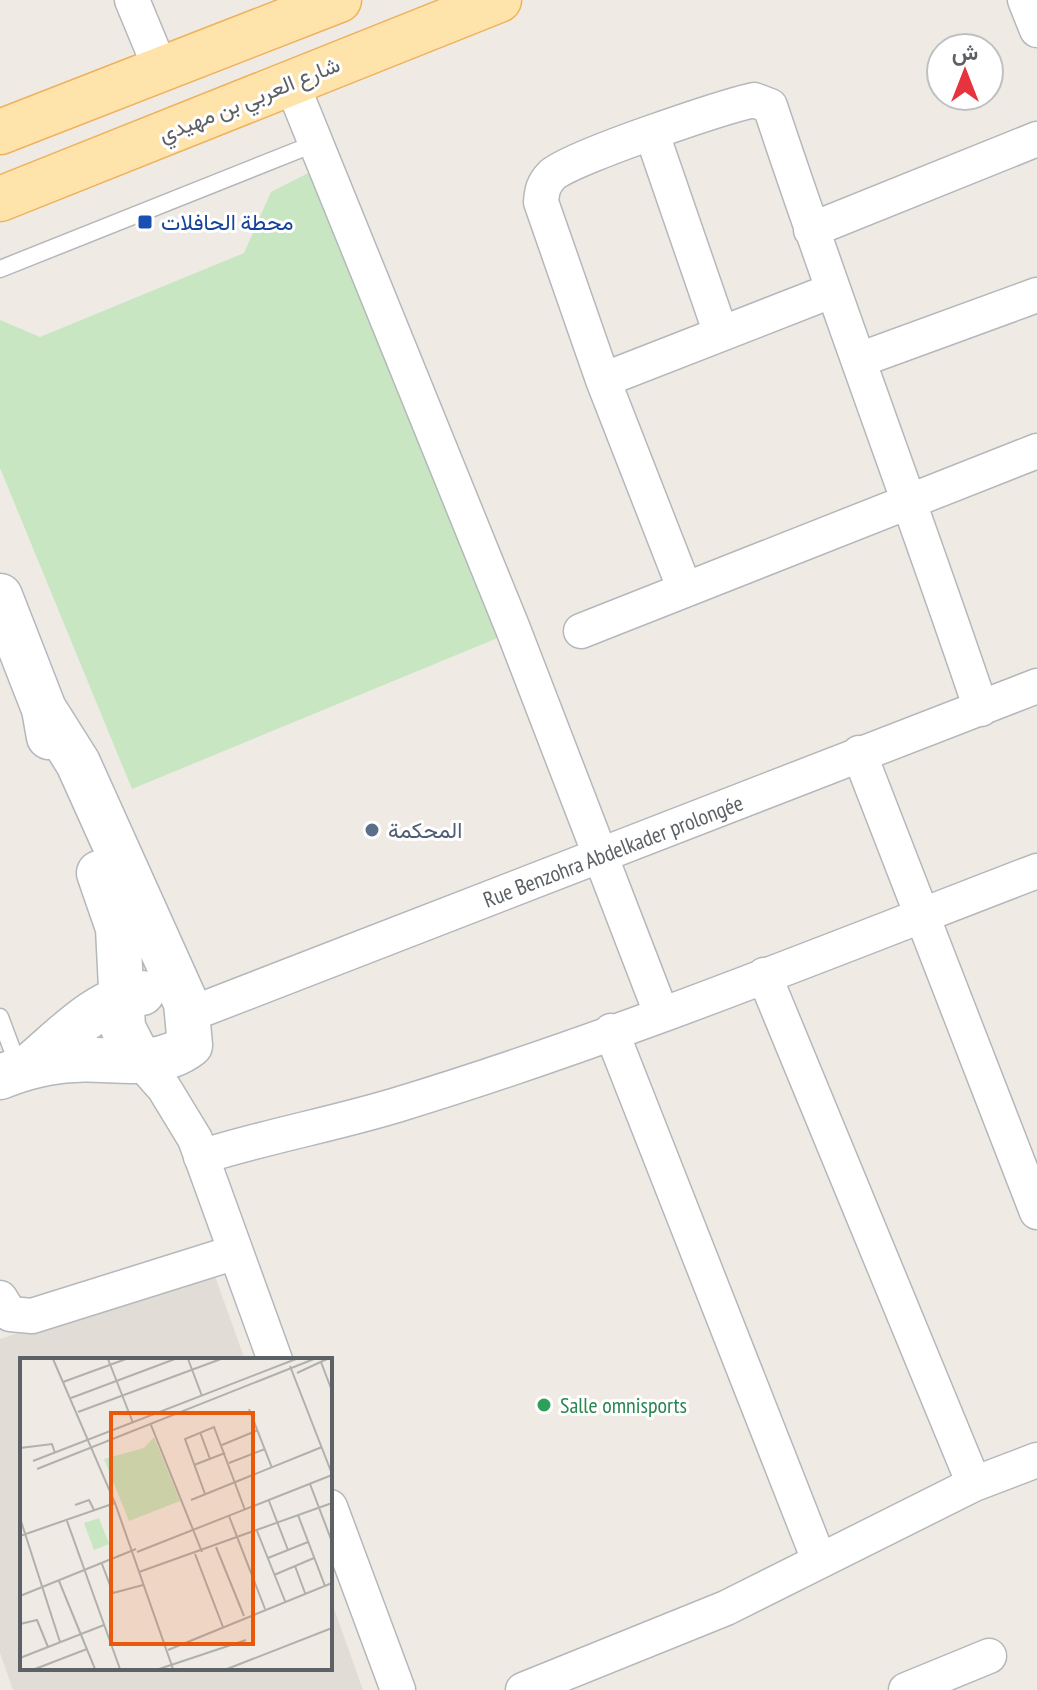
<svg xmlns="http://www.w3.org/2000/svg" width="1037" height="1690" font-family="'PT Sans Narrow',Vazirmatn,sans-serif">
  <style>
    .education { fill: #e1dcd5 }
    .green { fill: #c7e6c1 }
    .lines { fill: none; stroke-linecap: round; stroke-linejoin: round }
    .lane-casing { stroke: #b5b8bb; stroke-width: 19 }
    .street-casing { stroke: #b5b8bb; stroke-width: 37 }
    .secondary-casing { stroke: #b3b8bc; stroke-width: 47 }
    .primary-casing { stroke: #efb15d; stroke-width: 47 }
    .lane { stroke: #fff; stroke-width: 16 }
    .street { stroke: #fff; stroke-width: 34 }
    .secondary { stroke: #fff; stroke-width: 44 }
    .primary { stroke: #fee4aa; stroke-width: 44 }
    .transit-dot { fill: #1a4fb4; stroke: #fff; stroke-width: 3 }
    .service-dot { fill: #5c6f8a; stroke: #fff; stroke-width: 3 }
    .leisure-dot { fill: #2e9e5b; stroke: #fff; stroke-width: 3 }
    .labels { text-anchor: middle; stroke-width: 6; stroke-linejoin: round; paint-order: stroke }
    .street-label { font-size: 22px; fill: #5c6165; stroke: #fff }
    .transit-label { font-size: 22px; fill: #164399; stroke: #fff; text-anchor: start }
    .service-label { font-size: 22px; fill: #4e5e75; stroke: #fff; text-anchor: start }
    .leisure-label { font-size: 22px; fill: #27864d; stroke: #fff; text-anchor: start }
    .inset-road { fill: none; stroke: #b0b0ad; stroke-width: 2 }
    .view { fill: #e8590c; fill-opacity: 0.15; stroke: #e8590c; stroke-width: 4 }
    .inset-edge { fill: none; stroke: #5c6165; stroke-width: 4 }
  </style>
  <rect width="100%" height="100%" fill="#efebe4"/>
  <path class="education" d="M 212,1268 L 245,1360 L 22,1360 L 22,1668 L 330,1668 L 330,1597 L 363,1690 L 13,1690 L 0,1653 L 0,1339 Z"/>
  <path class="green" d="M 314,170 L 500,637 L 132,789 L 0,468 L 0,320 L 40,337 L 244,253 L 271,192 Z"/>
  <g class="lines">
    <defs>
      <path id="lane" d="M 0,269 L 316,143
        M 0,1017 L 19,1068"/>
      <path id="street" d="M 132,0 L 161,70
        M 1025,0 L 1037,30
        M 291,82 L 513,629 L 661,1013
        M 652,134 L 721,334
        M 811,230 L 1037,139
        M 859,360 L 1037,295
        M 603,380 L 831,291
        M 685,590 L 603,380 L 541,202 C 542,191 543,184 552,175 C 572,157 723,107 754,100 L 770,106 C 837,308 913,507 981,709
        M 581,631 L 1037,451
        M 859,753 L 1037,1212
        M 764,975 L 974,1484
        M 188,1015 L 1037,686
        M 611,1031 L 819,1560
        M 140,1061 L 164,1088 L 195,1139 L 275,1360
        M 201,1157 C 267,1136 335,1124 400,1104 C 616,1038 826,952 1037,871
        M 0,1298 L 10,1314 L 32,1316 L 236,1252
        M 330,1507 L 398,1690
        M 523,1690 L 726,1608 L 974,1484 L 1037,1460
        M 906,1690 L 989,1656"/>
      <path id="secondary" d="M 0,596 L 44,709 L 49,737
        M 99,873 L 118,928 L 123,1028 L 140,1061
        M 32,1064 C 64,1037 98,999 142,993
        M 0,1077 C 25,1067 47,1061 73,1060 C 113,1057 156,1071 190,1045 L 186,1003 L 78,763 L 44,709"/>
      <path id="primary" d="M 0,132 L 339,0
        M 0,199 L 499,0"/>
    </defs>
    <use href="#lane" class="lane-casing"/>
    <use href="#street" class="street-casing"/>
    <use href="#secondary" class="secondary-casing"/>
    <use href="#primary" class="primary-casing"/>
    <use href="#lane" class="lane"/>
    <use href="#street" class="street"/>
    <use href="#secondary" class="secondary"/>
    <use href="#primary" class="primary"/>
  </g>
  <rect class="transit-dot" x="137" y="214" width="16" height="16" rx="4"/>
  <circle class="service-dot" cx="372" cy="830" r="8"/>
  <circle class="leisure-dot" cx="544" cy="1405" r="8"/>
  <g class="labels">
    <g class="street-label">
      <text transform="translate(249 99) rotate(-22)" y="8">شارع العربي بن مهيدي</text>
      <text transform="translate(613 851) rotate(-21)" y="8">Rue Benzohra Abdelkader prolongée</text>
    </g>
    <g class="transit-label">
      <text x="161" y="230">محطة الحافلات</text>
    </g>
    <g class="service-label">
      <text x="388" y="838">المحكمة</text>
    </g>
    <g class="leisure-label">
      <text x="560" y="1413">Salle omnisports</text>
    </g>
  </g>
  <g transform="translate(20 1358)">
    <rect width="312" height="312" fill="#efebe4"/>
    <path d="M 134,79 L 160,143 L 109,163 L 84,101 L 124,90 ZM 79,160 L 89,186 L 74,192 L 64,165 Z" fill="#c7e6c1"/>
    <path class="inset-road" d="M 33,1 L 95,145 L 153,311M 88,1 L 113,65M 168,1 L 182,38M 301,4 L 312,33M 270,8 L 312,116M 277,15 L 307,1M 43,24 L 106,1M 51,40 L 155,1M 229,51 L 252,110M 58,54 L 201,1M 131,67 L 182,194M 180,74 L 190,101M 202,87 L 238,72M 0,90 L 32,86 L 35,95M 13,103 L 276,1M 209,105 L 245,91M 174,107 L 205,95M 17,111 L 294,1M 290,126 L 312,184M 185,136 L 165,81 L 194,69 L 225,152M 171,142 L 302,89M 249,143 L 268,192M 55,147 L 69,142 L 74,152M 278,157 L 305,228M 209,158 L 245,251M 0,160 L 40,284M 47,163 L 100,311M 237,173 L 265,243M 0,178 L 95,145M 196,189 L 224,258M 117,194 L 312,117M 175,196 L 203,269M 248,200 L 288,184M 82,206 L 93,235 L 123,227M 275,208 L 285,235M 119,214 L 312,145M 254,217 L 294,200M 39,223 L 75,311M 0,238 L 116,191M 0,266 L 17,262 L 28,289M 148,292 L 312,225M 0,300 L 84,267M 15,311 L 67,291M 139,311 L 226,282M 207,311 L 312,270"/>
    <path class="view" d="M 91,55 L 233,55 L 233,286 L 91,286 Z"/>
    <rect width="312" height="312" class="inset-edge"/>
  </g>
  <g transform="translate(965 72)"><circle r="38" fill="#ffffff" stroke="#bec0c1" stroke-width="2"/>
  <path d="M0-6L14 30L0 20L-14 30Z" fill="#e6333e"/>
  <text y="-12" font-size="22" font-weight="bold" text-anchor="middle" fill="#5c6165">ش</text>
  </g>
</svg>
